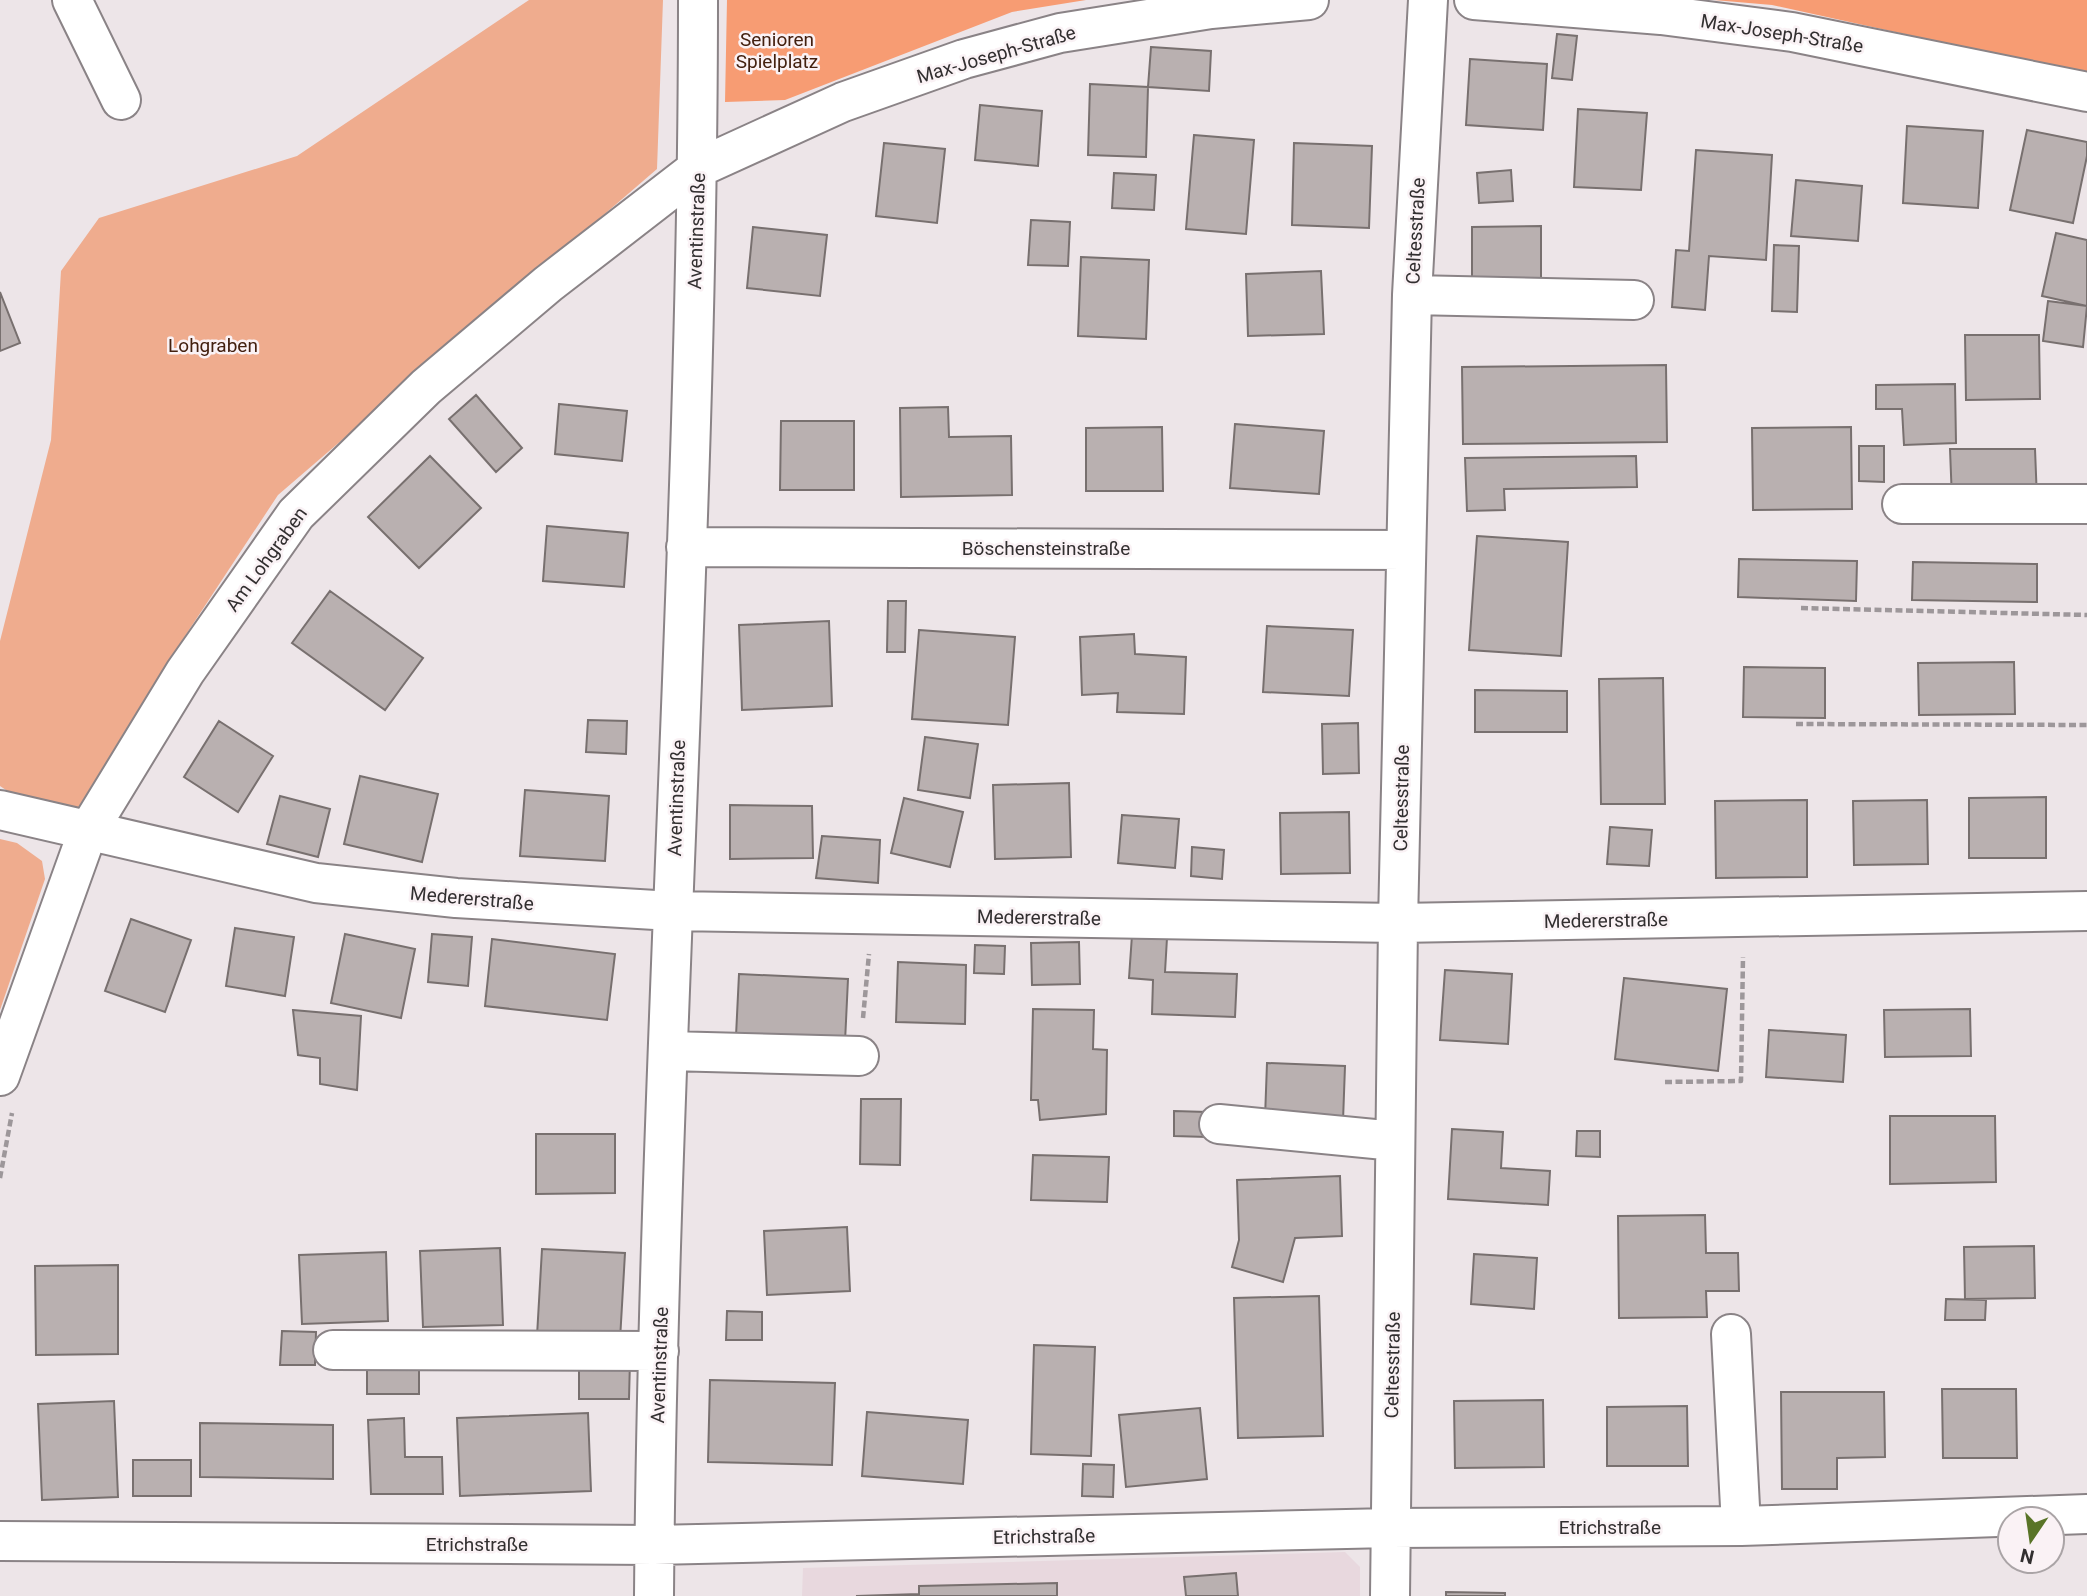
<svg xmlns="http://www.w3.org/2000/svg" width="2087" height="1596" font-family="Roboto,sans-serif">
  <style>
    .built { fill: #e8d8de }
    .green { fill: #efac8e }
    .forest { fill: #f79c73 }
    .building { fill: #b9b0b0; stroke: #78706f; stroke-width: 2 }
    .lines { fill: none; stroke-linecap: round; stroke-linejoin: round }
    .minor-casing { stroke: #8a8386; stroke-width: 42 }
    .path { stroke: #9d979a; stroke-width: 4.5; stroke-dasharray: 7 3.5; stroke-linecap: butt }
    .minor { stroke: #fff; stroke-width: 38 }
    .labels { text-anchor: middle; stroke-width: 5; stroke-linejoin: round; paint-order: stroke }
    .street-label { font-size: 19px; fill: #322f30; stroke: #faf2f5 }
    .park-label { font-size: 19px; fill: #43200f; stroke: #faf2f5 }
  </style>
  <rect width="100%" height="100%" fill="#ede5e8"/>
  <path class="built" d="M 1345,1552 L 1360,1567 L 1360,1596 L 802,1596 L 803,1568 Z"/>
  <path class="green" d="M 529,0 L 663,0 L 657,169 L 278,495 L 158,677 L 78,808 L 55,812 L 18,798 L 0,786 L 0,641 L 51,440 L 61,271 L 99,218 L 297,156 Z
    M 0,839 L 17,843 L 42,861 L 45,879 L 0,1010 Z"/>
  <path class="forest" d="M 727,0 L 1086,0 L 1012,12 L 785,100 L 725,102 Z
    M 1714,0 L 2087,0 L 2087,74 L 1772,5 Z"/>
  <path class="building" d="M 1557,34 L 1577,36 L 1572,80 L 1552,78 Z
    M 1151,47 L 1211,51 L 1209,91 L 1148,87 Z
    M 1470,59 L 1547,64 L 1543,130 L 1466,125 Z
    M 1090,84 L 1148,87 L 1146,157 L 1088,155 Z
    M 980,105 L 1042,111 L 1038,166 L 975,160 Z
    M 1578,109 L 1647,113 L 1641,190 L 1574,187 Z
    M 1907,126 L 1983,131 L 1978,208 L 1903,203 Z
    M 2027,130 L 2087,142 L 2087,156 L 2073,223 L 2010,210 Z
    M 1194,135 L 1254,140 L 1246,234 L 1186,229 Z
    M 884,143 L 945,149 L 937,223 L 876,216 Z
    M 1294,143 L 1372,146 L 1369,228 L 1292,225 Z
    M 1696,150 L 1772,155 L 1766,260 L 1709,256 L 1705,310 L 1672,307 L 1676,250 L 1689,251 Z
    M 1511,170 L 1513,201 L 1479,203 L 1477,173 Z
    M 1114,173 L 1156,175 L 1154,210 L 1112,208 Z
    M 1796,180 L 1862,186 L 1858,241 L 1791,236 Z
    M 1031,220 L 1070,222 L 1068,266 L 1028,265 Z
    M 1541,226 L 1541,292 L 1472,293 L 1472,227 Z
    M 753,227 L 827,235 L 820,296 L 747,288 Z
    M 2056,233 L 2087,240 L 2087,306 L 2042,296 Z
    M 1774,245 L 1799,246 L 1797,312 L 1772,311 Z
    M 1081,257 L 1149,260 L 1146,339 L 1078,336 Z
    M 1321,271 L 1324,334 L 1248,336 L 1246,274 Z
    M 0,292 L 20,343 L 0,351 Z
    M 2048,301 L 2087,306 L 2083,347 L 2043,341 Z
    M 1965,335 L 2039,335 L 2040,399 L 1966,400 Z
    M 1666,365 L 1667,442 L 1463,444 L 1462,367 Z
    M 1955,384 L 1956,443 L 1904,445 L 1902,409 L 1876,409 L 1876,385 Z
    M 476,395 L 522,448 L 496,472 L 449,419 Z
    M 559,404 L 627,411 L 622,461 L 555,454 Z
    M 948,407 L 949,437 L 1011,436 L 1012,495 L 901,497 L 900,408 Z
    M 781,421 L 854,421 L 854,490 L 780,490 Z
    M 1235,424 L 1324,431 L 1319,494 L 1230,488 Z
    M 1162,427 L 1163,491 L 1086,491 L 1086,428 Z
    M 1851,427 L 1852,509 L 1753,510 L 1752,428 Z
    M 1859,446 L 1884,446 L 1884,482 L 1859,481 Z
    M 1950,449 L 2035,449 L 2037,500 L 1952,500 Z
    M 430,456 L 481,508 L 419,568 L 368,517 Z
    M 1636,456 L 1637,487 L 1504,489 L 1505,510 L 1467,511 L 1465,458 Z
    M 547,526 L 628,533 L 624,587 L 543,581 Z
    M 1477,536 L 1568,542 L 1561,656 L 1469,650 Z
    M 1739,559 L 1857,561 L 1856,601 L 1738,597 Z
    M 1913,562 L 2037,564 L 2037,602 L 1912,600 Z
    M 330,591 L 423,658 L 385,710 L 292,643 Z
    M 888,601 L 906,601 L 905,652 L 887,652 Z
    M 829,621 L 832,706 L 742,710 L 739,625 Z
    M 1267,626 L 1353,630 L 1349,696 L 1263,692 Z
    M 919,630 L 1015,637 L 1008,725 L 912,719 Z
    M 1134,634 L 1135,654 L 1186,657 L 1184,714 L 1117,712 L 1118,693 L 1082,695 L 1080,637 Z
    M 2014,662 L 2015,714 L 1919,715 L 1918,663 Z
    M 1744,667 L 1825,668 L 1825,718 L 1743,717 Z
    M 1663,678 L 1665,804 L 1601,804 L 1599,679 Z
    M 1475,690 L 1567,691 L 1567,732 L 1475,732 Z
    M 588,720 L 627,721 L 626,754 L 586,752 Z
    M 219,721 L 273,756 L 238,812 L 184,777 Z
    M 1358,723 L 1359,773 L 1323,774 L 1322,724 Z
    M 925,737 L 978,744 L 970,798 L 918,790 Z
    M 360,776 L 438,794 L 422,862 L 344,844 Z
    M 1069,783 L 1071,857 L 995,859 L 993,785 Z
    M 525,790 L 609,796 L 605,861 L 520,856 Z
    M 280,796 L 330,809 L 318,857 L 267,844 Z
    M 2046,797 L 2046,858 L 1969,858 L 1969,798 Z
    M 904,798 L 963,812 L 950,867 L 891,853 Z
    M 1807,800 L 1807,877 L 1716,878 L 1715,801 Z
    M 1927,800 L 1928,864 L 1854,865 L 1853,801 Z
    M 730,805 L 812,806 L 813,858 L 730,859 Z
    M 1349,812 L 1350,873 L 1281,874 L 1280,813 Z
    M 1122,815 L 1179,819 L 1175,868 L 1118,863 Z
    M 1610,827 L 1652,830 L 1649,866 L 1607,864 Z
    M 822,836 L 880,840 L 878,883 L 816,878 Z
    M 1192,847 L 1224,850 L 1222,879 L 1191,876 Z
    M 131,919 L 191,940 L 165,1012 L 105,991 Z
    M 235,928 L 294,937 L 285,996 L 226,986 Z
    M 345,934 L 415,949 L 401,1018 L 331,1003 Z
    M 432,934 L 472,937 L 468,986 L 428,982 Z
    M 1132,935 L 1167,938 L 1165,972 L 1237,974 L 1235,1017 L 1152,1014 L 1153,980 L 1129,978 Z
    M 492,939 L 615,954 L 607,1020 L 485,1006 Z
    M 1079,942 L 1080,984 L 1032,985 L 1031,943 Z
    M 975,945 L 1005,946 L 1004,974 L 974,973 Z
    M 898,962 L 966,965 L 965,1024 L 896,1022 Z
    M 1445,970 L 1512,974 L 1508,1044 L 1440,1040 Z
    M 739,974 L 848,979 L 845,1042 L 736,1036 Z
    M 1624,978 L 1727,989 L 1718,1071 L 1615,1059 Z
    M 1033,1009 L 1094,1010 L 1093,1049 L 1107,1050 L 1106,1114 L 1040,1120 L 1038,1100 L 1031,1100 Z
    M 1970,1009 L 1971,1056 L 1885,1057 L 1884,1010 Z
    M 293,1010 L 361,1016 L 357,1090 L 320,1084 L 320,1058 L 298,1055 Z
    M 1769,1030 L 1846,1035 L 1843,1082 L 1766,1077 Z
    M 1267,1063 L 1345,1066 L 1343,1121 L 1265,1118 Z
    M 861,1099 L 901,1099 L 900,1165 L 860,1164 Z
    M 1174,1111 L 1207,1112 L 1207,1137 L 1174,1136 Z
    M 1890,1116 L 1995,1116 L 1996,1182 L 1890,1184 Z
    M 1452,1129 L 1503,1132 L 1501,1168 L 1550,1171 L 1548,1205 L 1448,1199 Z
    M 1577,1131 L 1600,1131 L 1600,1157 L 1576,1156 Z
    M 536,1134 L 615,1134 L 615,1193 L 536,1194 Z
    M 1033,1155 L 1109,1157 L 1107,1202 L 1031,1200 Z
    M 1340,1176 L 1342,1236 L 1295,1238 L 1283,1282 L 1232,1267 L 1239,1240 L 1237,1180 Z
    M 1705,1215 L 1706,1253 L 1738,1253 L 1739,1291 L 1706,1291 L 1707,1317 L 1619,1318 L 1618,1216 Z
    M 847,1227 L 850,1291 L 767,1295 L 764,1231 Z
    M 2034,1246 L 2035,1298 L 1965,1299 L 1964,1247 Z
    M 500,1248 L 503,1325 L 423,1327 L 420,1251 Z
    M 542,1249 L 625,1253 L 620,1340 L 537,1336 Z
    M 386,1252 L 388,1321 L 302,1324 L 299,1255 Z
    M 1474,1254 L 1537,1258 L 1534,1309 L 1471,1304 Z
    M 118,1265 L 118,1354 L 36,1355 L 35,1266 Z
    M 1319,1296 L 1323,1436 L 1238,1438 L 1234,1298 Z
    M 1946,1299 L 1986,1300 L 1985,1320 L 1945,1320 Z
    M 727,1311 L 762,1312 L 762,1340 L 726,1340 Z
    M 282,1331 L 316,1332 L 315,1365 L 280,1365 Z
    M 1034,1345 L 1095,1347 L 1091,1456 L 1031,1454 Z
    M 579,1359 L 630,1360 L 629,1399 L 579,1399 Z
    M 367,1365 L 419,1365 L 419,1394 L 367,1394 Z
    M 710,1380 L 835,1383 L 832,1465 L 708,1462 Z
    M 1942,1389 L 2016,1389 L 2017,1458 L 1943,1458 Z
    M 1781,1392 L 1884,1392 L 1885,1457 L 1837,1458 L 1837,1489 L 1782,1489 Z
    M 1543,1400 L 1544,1467 L 1455,1468 L 1454,1401 Z
    M 114,1401 L 118,1497 L 42,1500 L 38,1404 Z
    M 1687,1406 L 1688,1466 L 1607,1466 L 1607,1407 Z
    M 1200,1408 L 1207,1479 L 1126,1487 L 1119,1415 Z
    M 867,1412 L 968,1420 L 963,1484 L 862,1476 Z
    M 588,1413 L 591,1491 L 460,1496 L 457,1418 Z
    M 404,1418 L 405,1457 L 442,1457 L 443,1494 L 371,1494 L 368,1420 Z
    M 200,1423 L 333,1425 L 333,1479 L 200,1477 Z
    M 133,1460 L 191,1460 L 191,1496 L 133,1496 Z
    M 1083,1464 L 1114,1465 L 1113,1497 L 1082,1496 Z
    M 1236,1573 L 1238,1596 L 1186,1596 L 1184,1577 Z
    M 1057,1583 L 1057,1596 L 856,1596 L 919,1594 L 919,1586 Z
    M 1446,1592 L 1505,1593 L 1505,1596 L 1446,1596 Z"/>
  <g class="lines">
    <defs>
      <path id="minor" d="M 72,0 L 121,100
        M 1474,0 L 1661,15 L 1792,32 L 2087,92
        M 1412,295 L 1634,300
        M 1902,504 L 2087,504
        M 686,547 L 1406,550
        M 0,810 L 316,883 L 456,898 L 672,911 L 1398,923 L 2087,911
        M 668,1051 L 859,1056
        M 0,1076 L 88,831 L 185,672 L 296,514 L 426,387 L 548,284 L 698,168 L 843,102 L 964,59 L 1060,33 L 1211,9 L 1309,0
        M 1219,1124 L 1395,1141
        M 1731,1334 L 1741,1526
        M 333,1350 L 659,1351
        M 0,1541 L 654,1545 L 1390,1528 L 1741,1526 L 2087,1514
        M 654,1596 C 658,1064 698,532 698,0
        M 1390,1596 L 1398,923 L 1412,295 L 1428,0"/>
    </defs>
    <use href="#minor" class="minor-casing"/>
    <path class="path" d="M 1801,608 L 2087,615
      M 1796,724 L 2087,725
      M 863,1018 L 869,954
      M 1665,1082 L 1741,1081 L 1743,957
      M 0,1178 L 12,1113"/>
    <use href="#minor" class="minor"/>
  </g>
  <g class="labels">
    <g class="street-label">
      <text transform="translate(1782 33) rotate(9)" y="7">Max-Joseph-Straße</text>
      <text transform="translate(996 54) rotate(-16)" y="7">Max-Joseph-Straße</text>
      <text transform="translate(696 231) rotate(-88)" y="7">Aventinstraße</text>
      <text transform="translate(1415 231) rotate(-87)" y="7">Celtesstraße</text>
      <text x="1046" y="555">Böschensteinstraße</text>
      <text transform="translate(266 559) rotate(-54)" y="7">Am Lohgraben</text>
      <text transform="translate(676 798) rotate(-88)" y="7">Aventinstraße</text>
      <text transform="translate(1401 798) rotate(-89)" y="7">Celtesstraße</text>
      <text transform="translate(472 898) rotate(5)" y="7">Medererstraße</text>
      <text transform="translate(1039 917) rotate(1)" y="7">Medererstraße</text>
      <text transform="translate(1606 920) rotate(-1)" y="7">Medererstraße</text>
      <text transform="translate(659 1365) rotate(-88)" y="7">Aventinstraße</text>
      <text transform="translate(1392 1365) rotate(-89)" y="7">Celtesstraße</text>
      <text x="1610" y="1534">Etrichstraße</text>
      <text transform="translate(1044 1536) rotate(-1)" y="7">Etrichstraße</text>
      <text x="477" y="1551">Etrichstraße</text>
    </g>
    <g class="park-label">
      <text x="777" y="46">Senioren<tspan x="777" dy="22">Spielplatz</tspan></text>
      <text x="213" y="352">Lohgraben</text>
    </g>
  </g>
  <g transform="translate(2031 1540) rotate(193)"><circle r="33" fill="#faf2f5" stroke="#aaa4a6" stroke-width="2"/>
  <path d="M0-5L12 26L0 18L-12 26Z" fill="#597427"/>
  <text y="-10" font-size="19" font-weight="bold" text-anchor="middle" fill="#322f30">N</text>
  </g>
</svg>
